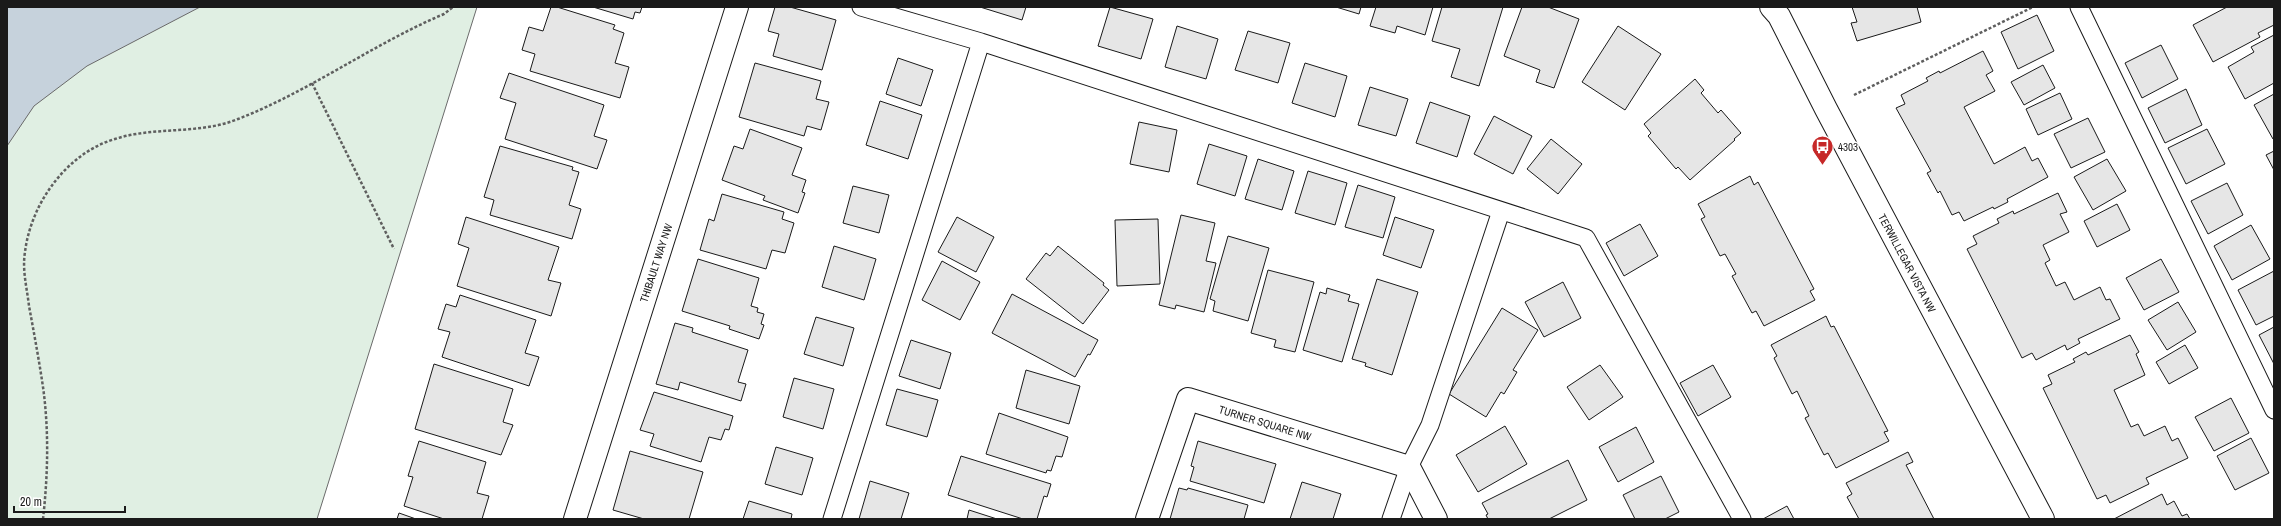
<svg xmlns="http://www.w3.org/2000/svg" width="2281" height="526" font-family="'Archivo Narrow',sans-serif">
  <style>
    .green { fill: #e0efe3; stroke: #6a6a6a }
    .water { fill: #c6d2dc; stroke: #6a6a6a }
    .building { fill: #e6e6e6; stroke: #1a1a1a }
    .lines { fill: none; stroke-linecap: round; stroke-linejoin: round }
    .lane-casing { stroke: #1a1a1a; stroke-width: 19 }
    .street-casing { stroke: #1a1a1a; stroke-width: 24 }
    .secondary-casing { stroke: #1a1a1a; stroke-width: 24 }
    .path { stroke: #5f5f5f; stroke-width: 2.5; stroke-dasharray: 3 2; stroke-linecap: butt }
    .lane { stroke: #fff; stroke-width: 17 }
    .street { stroke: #fff; stroke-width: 22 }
    .secondary { stroke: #fff; stroke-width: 22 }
    .labels { text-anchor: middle; stroke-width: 3; stroke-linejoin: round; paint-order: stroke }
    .poi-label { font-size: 11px; fill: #1a1a1a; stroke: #fff; text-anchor: start }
    .street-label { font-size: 11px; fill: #1a1a1a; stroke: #fff }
  </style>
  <rect width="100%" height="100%" fill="#fff"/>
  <path class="green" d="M 7,7 L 477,7 L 317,519 L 7,519 Z"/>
  <path class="water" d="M 7,7 L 200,7 L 87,66 L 34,106 L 7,146 Z"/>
  <path class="building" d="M 551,7 L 557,7 L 615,25 L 613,29 L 624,33 L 615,63 L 629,67 L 620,98 L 530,71 L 535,54 L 522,50 L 529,27 L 543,31 Z
    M 593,7 L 642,7 L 640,13 L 635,12 L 633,19 Z
    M 775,7 L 790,7 L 836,20 L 822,70 L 773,56 L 779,34 L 768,31 Z
    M 980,7 L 1026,7 L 1022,20 Z
    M 1110,7 L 1153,19 L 1141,59 L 1098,46 Z
    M 1336,7 L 1361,7 L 1359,14 Z
    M 1376,7 L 1433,7 L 1425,35 L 1397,26 L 1395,33 L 1370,26 Z
    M 1442,7 L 1503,7 L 1479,86 L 1451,77 L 1460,49 L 1432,41 Z
    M 1522,7 L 1548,7 L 1579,19 L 1554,88 L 1536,82 L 1540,70 L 1504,56 Z
    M 1852,7 L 1917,7 L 1921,22 L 1857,41 L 1851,23 L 1857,22 Z
    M 2227,7 L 2274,7 L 2274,25 L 2258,33 L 2260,37 L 2213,62 L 2193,25 Z
    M 2037,15 L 2054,51 L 2018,69 L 2001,32 Z
    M 1177,26 L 1218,39 L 1206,79 L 1165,67 Z
    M 1618,26 L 1661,54 L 1625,110 L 1582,82 Z
    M 1248,31 L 1290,43 L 1278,83 L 1235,70 Z
    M 2274,35 L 2274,83 L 2245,99 L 2228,67 L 2254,52 L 2251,47 Z
    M 2161,45 L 2178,79 L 2142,98 L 2125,63 Z
    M 1983,51 L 1993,71 L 1986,75 L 1995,91 L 1964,107 L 1994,164 L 2025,147 L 2032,161 L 2038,158 L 2048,177 L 2007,199 L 2008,202 L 1994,209 L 1993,207 L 1964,221 L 1959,212 L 1952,215 L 1940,191 L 1938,193 L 1927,173 L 1931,171 L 1896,108 L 1905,104 L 1901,95 L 1928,81 L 1926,78 L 1939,71 L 1940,73 Z
    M 898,58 L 933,70 L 921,106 L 886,94 Z
    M 755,63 L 821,81 L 816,99 L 829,102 L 821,130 L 807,126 L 804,136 L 739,117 Z
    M 1305,63 L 1347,76 L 1335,117 L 1292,103 Z
    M 2043,65 L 2055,88 L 2024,105 L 2011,82 Z
    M 509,73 L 604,105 L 594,136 L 607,140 L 597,169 L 505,139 L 516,103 L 500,98 Z
    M 1695,79 L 1704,90 L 1701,93 L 1718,113 L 1721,110 L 1741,133 L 1734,139 L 1735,140 L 1690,180 L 1678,167 L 1676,169 L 1648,136 L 1651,133 L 1644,124 Z
    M 1370,87 L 1408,99 L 1396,136 L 1358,125 Z
    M 2186,89 L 2202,125 L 2165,143 L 2148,108 Z
    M 2060,93 L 2072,119 L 2038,135 L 2026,109 Z
    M 2274,94 L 2274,139 L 2273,139 L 2254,105 Z
    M 880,101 L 922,115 L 908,159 L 866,145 Z
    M 1430,102 L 1470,116 L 1457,157 L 1416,143 Z
    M 1494,116 L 1532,136 L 1513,174 L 1474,154 Z
    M 2088,118 L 2105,152 L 2071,168 L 2054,134 Z
    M 1139,122 L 1177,130 L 1169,172 L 1130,164 Z
    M 750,129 L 802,148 L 792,175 L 806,180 L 802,192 L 805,193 L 798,213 L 763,200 L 765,196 L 722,180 L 734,146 L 743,149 Z
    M 2207,129 L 2225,164 L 2186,184 L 2168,148 Z
    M 1551,139 L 1582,164 L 1558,194 L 1527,169 Z
    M 1209,144 L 1247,156 L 1235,196 L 1197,184 Z
    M 500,146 L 573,167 L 572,170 L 579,172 L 569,205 L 581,209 L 572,239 L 490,215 L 494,200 L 484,197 Z
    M 2274,151 L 2274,170 L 2266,155 Z
    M 1258,159 L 1294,171 L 1282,210 L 1245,199 Z
    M 2107,159 L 2126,191 L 2093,210 L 2074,177 Z
    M 1308,171 L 1347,183 L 1335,225 L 1295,213 Z
    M 1750,176 L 1754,185 L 1758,182 L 1814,289 L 1810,291 L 1815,300 L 1764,326 L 1756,311 L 1752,313 L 1732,276 L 1736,274 L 1725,254 L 1720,256 L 1701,219 L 1705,217 L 1698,204 Z
    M 2227,183 L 2243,215 L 2208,234 L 2191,201 Z
    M 1358,185 L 1395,197 L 1383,238 L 1345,227 Z
    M 853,186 L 889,195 L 879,233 L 843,223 Z
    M 2058,193 L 2067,212 L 2060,214 L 2069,232 L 2043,245 L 2050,260 L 2045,263 L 2056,286 L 2065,282 L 2074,300 L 2100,287 L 2106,300 L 2110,299 L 2120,319 L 2078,339 L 2080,343 L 2067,350 L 2065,345 L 2036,360 L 2032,353 L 2022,358 L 1967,249 L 1977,244 L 1973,236 L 1999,223 L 1997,219 L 2013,211 L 2014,214 Z
    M 722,194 L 784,212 L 782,219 L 794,223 L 785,253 L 772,250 L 766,269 L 700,250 L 709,219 L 714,221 Z
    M 2117,204 L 2130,230 L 2097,247 L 2084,221 Z
    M 1181,215 L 1215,223 L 1206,261 L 1216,263 L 1204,312 L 1176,305 L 1175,309 L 1159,305 Z
    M 466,217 L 559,247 L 548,280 L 561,283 L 551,316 L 457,286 L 469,248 L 458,244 Z
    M 957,217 L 994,237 L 976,272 L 938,252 Z
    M 1395,217 L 1434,230 L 1421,268 L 1383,255 Z
    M 1158,219 L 1160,284 L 1117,286 L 1115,220 Z
    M 1640,224 L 1658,256 L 1624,276 L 1606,243 Z
    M 2251,225 L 2270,259 L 2232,280 L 2214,246 Z
    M 1228,236 L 1269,248 L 1248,321 L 1213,311 L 1215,301 L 1210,299 Z
    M 834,246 L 876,259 L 864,300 L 822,287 Z
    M 1058,246 L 1104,283 L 1103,285 L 1109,290 L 1083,324 L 1026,279 L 1046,253 L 1050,256 Z
    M 698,259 L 759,278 L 751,306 L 758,308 L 757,312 L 764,314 L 761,324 L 764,325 L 759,339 L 729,329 L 730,326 L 682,311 Z
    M 2161,259 L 2179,292 L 2144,310 L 2126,278 Z
    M 942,261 L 980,282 L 960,320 L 922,300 Z
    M 1268,270 L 1314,282 L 1295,352 L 1274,347 L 1276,340 L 1251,333 Z
    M 2274,271 L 2274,316 L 2256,325 L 2238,290 Z
    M 1377,279 L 1418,292 L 1392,375 L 1365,366 L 1366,363 L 1352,359 Z
    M 1563,282 L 1581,318 L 1544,337 L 1525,302 Z
    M 1327,288 L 1350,295 L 1348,301 L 1359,304 L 1342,362 L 1303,350 L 1320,292 L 1326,294 Z
    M 1012,294 L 1098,340 L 1090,355 L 1088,354 L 1075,377 L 992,333 Z
    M 460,295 L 536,320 L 525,353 L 539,357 L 529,386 L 442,357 L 450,332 L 438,329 L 446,304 L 456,307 Z
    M 2178,302 L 2196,332 L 2167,350 L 2148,320 Z
    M 1502,308 L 1538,330 L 1513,370 L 1517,372 L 1504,394 L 1501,392 L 1486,417 L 1449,394 Z
    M 1826,316 L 1831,327 L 1834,326 L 1888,431 L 1884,432 L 1889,441 L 1836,468 L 1828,453 L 1824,455 L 1805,418 L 1809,416 L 1797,391 L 1792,394 L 1774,358 L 1777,356 L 1771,345 Z
    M 816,317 L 854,328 L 843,366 L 804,354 Z
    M 675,323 L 693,328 L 692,332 L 748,350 L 738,382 L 746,384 L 741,401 L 680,382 L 678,390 L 656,384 Z
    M 2274,327 L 2274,364 L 2259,335 Z
    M 2130,335 L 2139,352 L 2136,354 L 2145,375 L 2114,390 L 2131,427 L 2138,424 L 2144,436 L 2165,426 L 2172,441 L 2178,438 L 2188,458 L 2146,478 L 2149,484 L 2110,503 L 2106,495 L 2097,499 L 2043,388 L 2052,384 L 2048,375 L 2075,362 L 2073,359 L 2086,352 L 2088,355 Z
    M 911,340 L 951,353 L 940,389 L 899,376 Z
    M 2185,345 L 2198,368 L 2169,384 L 2156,362 Z
    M 434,364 L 513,389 L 503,422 L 513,425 L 501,455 L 415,429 Z
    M 1600,365 L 1623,397 L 1589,420 L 1567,387 Z
    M 1713,365 L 1731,397 L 1698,416 L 1680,383 Z
    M 1026,370 L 1080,386 L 1069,424 L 1016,408 Z
    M 794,378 L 834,389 L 823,429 L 783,417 Z
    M 897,389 L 938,400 L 927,437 L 886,425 Z
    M 654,392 L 733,416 L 729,430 L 725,429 L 721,440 L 709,437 L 701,462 L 650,446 L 654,434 L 640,430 Z
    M 2231,398 L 2249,433 L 2214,451 L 2195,417 Z
    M 999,413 L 1068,437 L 1062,457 L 1056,456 L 1051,471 L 1047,470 L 1046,473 L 986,454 Z
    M 1505,426 L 1527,464 L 1478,492 L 1456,455 Z
    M 1636,427 L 1654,462 L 1618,482 L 1599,447 Z
    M 2251,438 L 2269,473 L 2235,490 L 2217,456 Z
    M 419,441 L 486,462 L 477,493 L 489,496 L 482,519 L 444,519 L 404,506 L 413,477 L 408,476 Z
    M 1198,441 L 1276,464 L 1264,503 L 1190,481 L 1194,467 L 1191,466 Z
    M 776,447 L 813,458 L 802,495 L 765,484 Z
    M 630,451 L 703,472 L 689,519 L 644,519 L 613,510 Z
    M 1908,452 L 1913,462 L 1906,465 L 1934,519 L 1859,519 L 1847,497 L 1852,494 L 1846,483 Z
    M 961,456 L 1051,484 L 1047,497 L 1044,496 L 1037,519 L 1023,519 L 948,495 Z
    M 1568,460 L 1587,500 L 1549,519 L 1488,519 L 1486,515 L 1488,514 L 1482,503 Z
    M 1661,476 L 1679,512 L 1665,519 L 1635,519 L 1623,495 Z
    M 870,481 L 909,493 L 901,519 L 859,519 Z
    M 1302,482 L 1341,494 L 1333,519 L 1290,519 Z
    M 1179,488 L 1187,490 L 1188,488 L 1248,505 L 1244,519 L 1170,519 Z
    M 2162,494 L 2167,505 L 2174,501 L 2182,516 L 2187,514 L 2190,519 L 2114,519 Z
    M 749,501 L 792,514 L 791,519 L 743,519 Z
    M 1787,506 L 1794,519 L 1763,519 Z
    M 969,510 L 997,519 L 967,519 Z
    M 399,513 L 416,519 L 397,519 Z"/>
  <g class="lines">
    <defs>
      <path id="lane" d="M 861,7 L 981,42 L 1586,238 L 1742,519
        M 2079,7 L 2274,410
        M 832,519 L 981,42
        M 1391,519 L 1409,467 L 1430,425 L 1501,211"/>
      <path id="street" d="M 575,519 L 737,7
        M 1147,519 L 1188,399 L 1409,467 L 1436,519"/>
      <path id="secondary" d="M 1771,7 L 1779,16 L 1826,109 L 2043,519"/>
    </defs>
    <use href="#lane" class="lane-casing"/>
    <use href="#street" class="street-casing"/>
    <use href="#secondary" class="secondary-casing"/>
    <path class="path" d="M 312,83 L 394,249
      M 1854,95 L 2033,7
      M 43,519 C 48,475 49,430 43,387 C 39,360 34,333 29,306 C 27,288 22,270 25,252 C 31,203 67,153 115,139 C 155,126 199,135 238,119 C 310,91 373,44 444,14 L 453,7"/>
    <use href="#lane" class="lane"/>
    <use href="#street" class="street"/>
    <use href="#secondary" class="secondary"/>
  </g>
  <defs>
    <symbol id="bus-pin" viewBox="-11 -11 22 30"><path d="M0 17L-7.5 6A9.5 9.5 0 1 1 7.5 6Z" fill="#c62828" stroke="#fff"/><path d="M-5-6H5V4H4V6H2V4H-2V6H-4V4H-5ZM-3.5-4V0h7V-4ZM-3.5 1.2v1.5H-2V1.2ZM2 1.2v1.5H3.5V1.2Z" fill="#fff"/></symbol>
  </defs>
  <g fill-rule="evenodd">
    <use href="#bus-pin" x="1810" y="134" width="25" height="34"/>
  </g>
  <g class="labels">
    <g class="poi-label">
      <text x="1838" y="151">4303</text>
    </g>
    <g class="street-label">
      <text transform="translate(656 263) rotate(-72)" y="4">THIBAULT WAY NW</text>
      <text transform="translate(1907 263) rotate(62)" y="4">TERWILLEGAR VISTA NW</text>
      <text transform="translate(1265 423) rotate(17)" y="4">TURNER SQUARE NW</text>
    </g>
  </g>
  <rect width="2281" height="526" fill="none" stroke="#1a1a1a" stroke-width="16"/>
  <path d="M14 506v6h111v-6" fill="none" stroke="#1a1a1a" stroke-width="2"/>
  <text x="20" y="506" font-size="12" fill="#1a1a1a" stroke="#ffffff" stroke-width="3" paint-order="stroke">20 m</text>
</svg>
